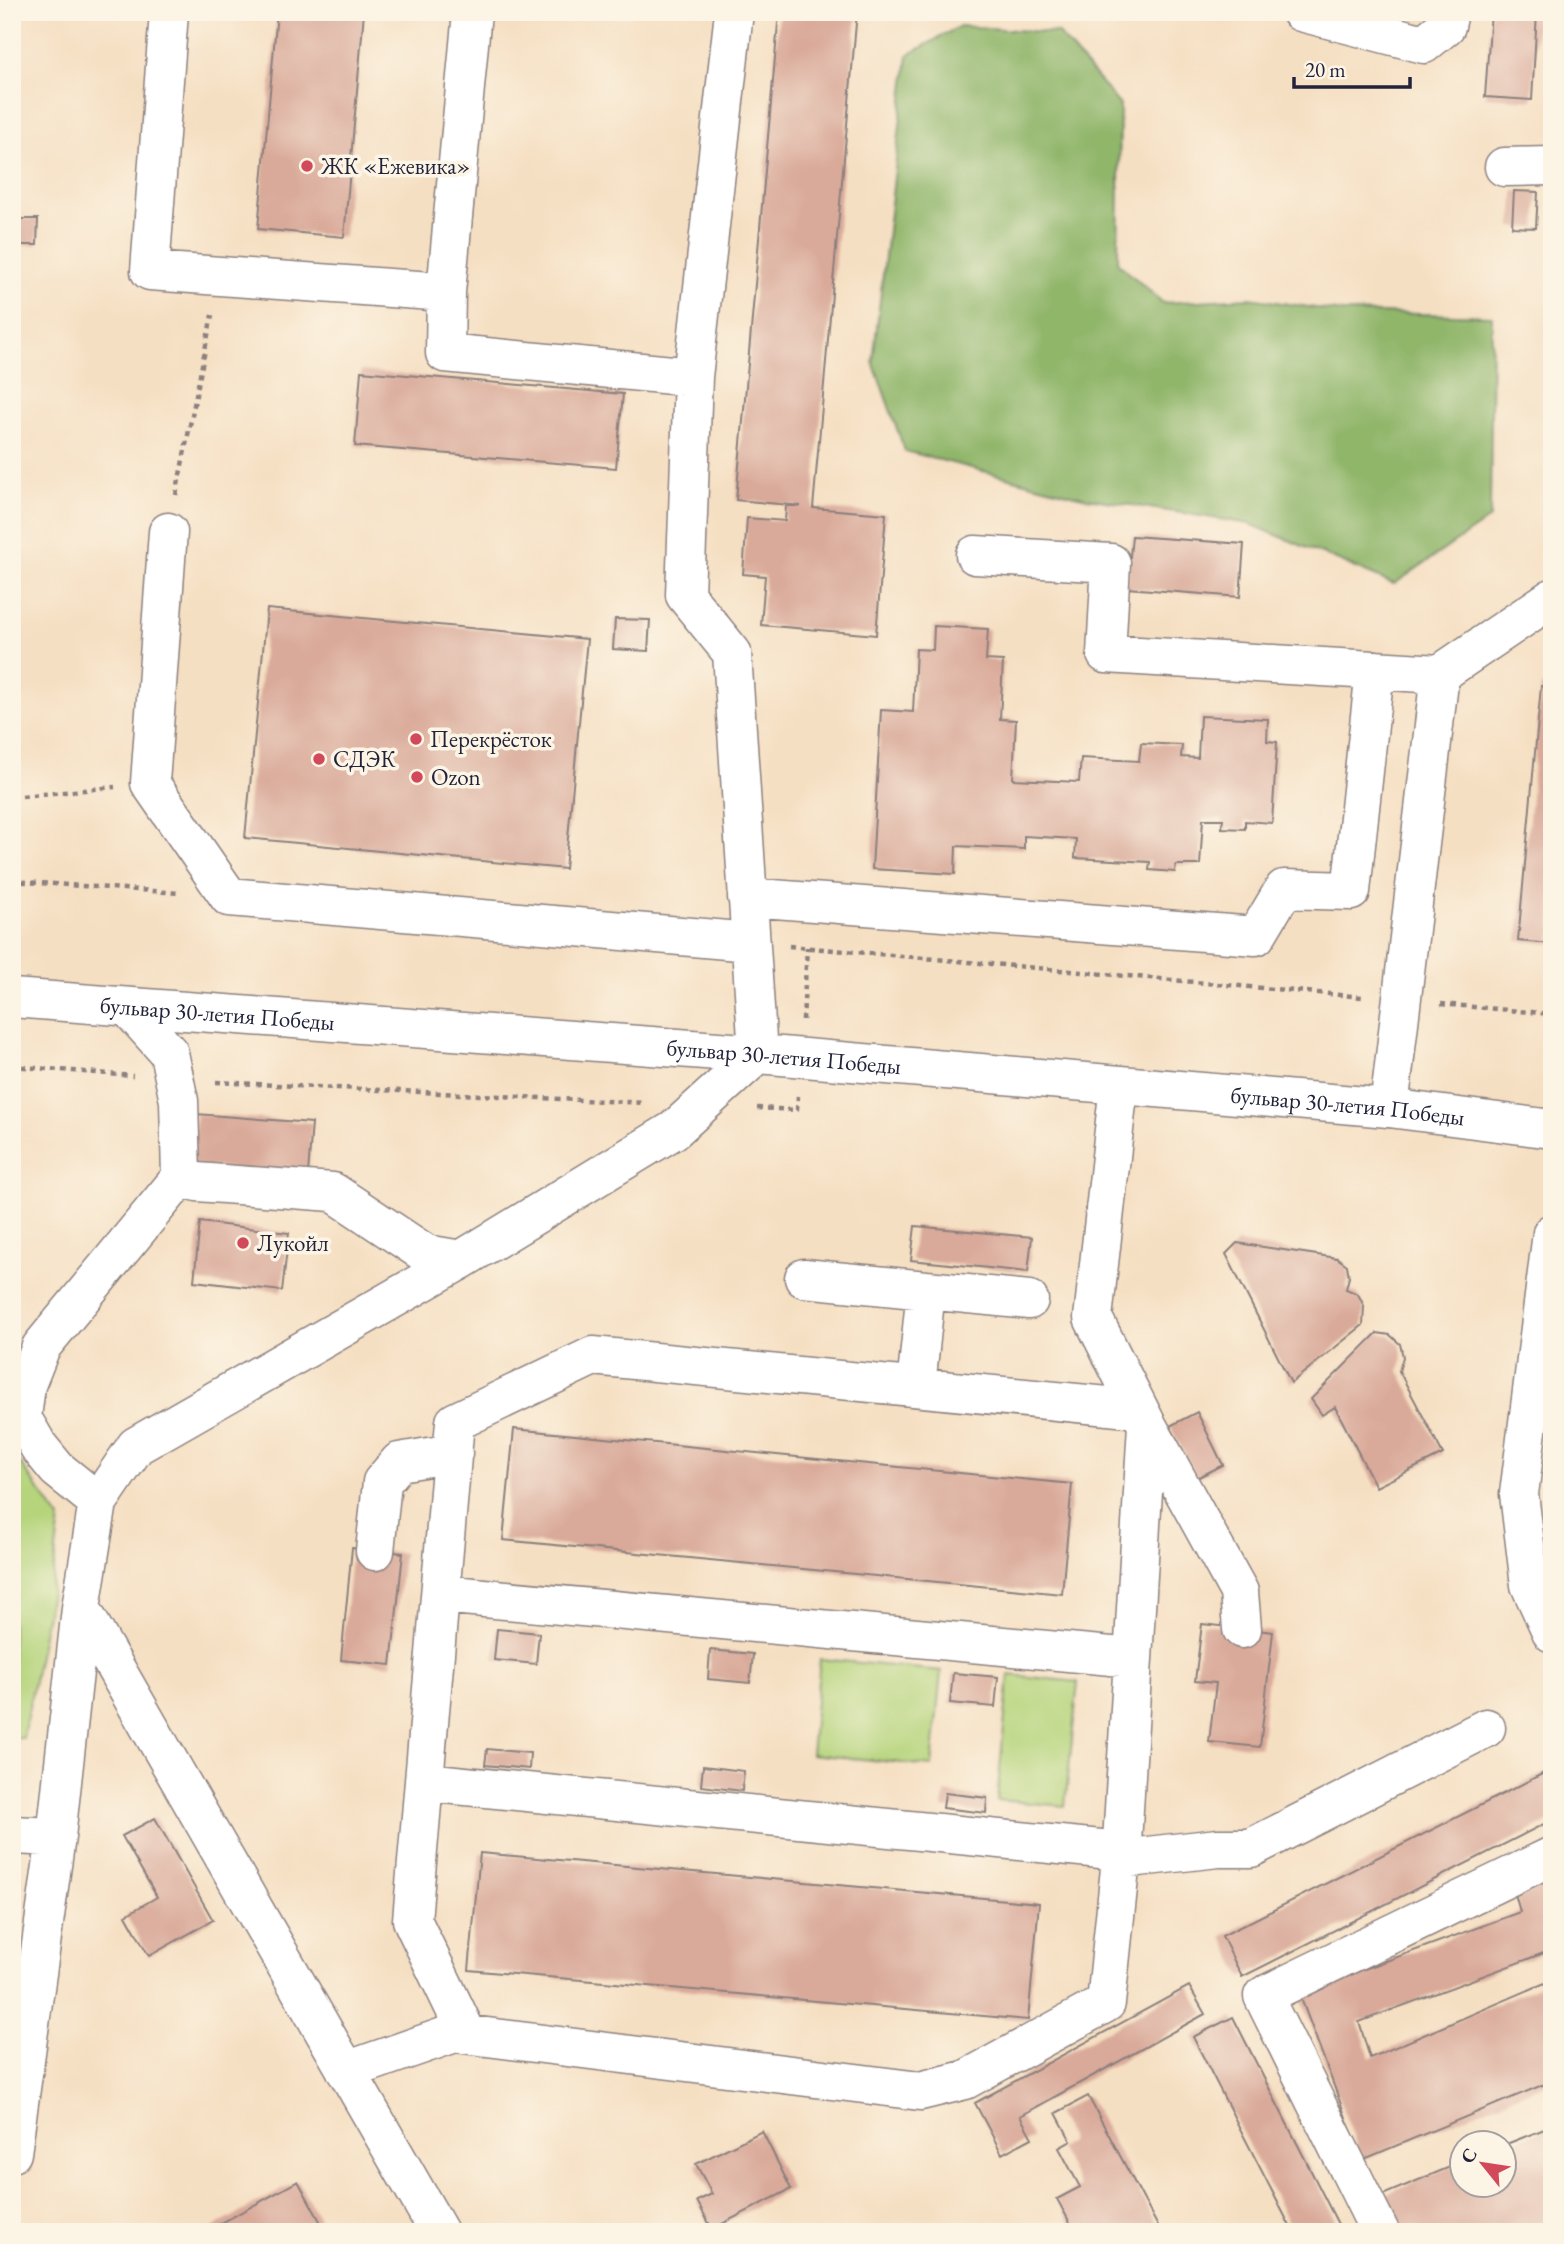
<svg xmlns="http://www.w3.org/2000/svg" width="1564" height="2244" font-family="'EB Garamond',serif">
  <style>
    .green { fill: #b5d47b; stroke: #6c7b5b; stroke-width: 2 }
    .forest { fill: #90b66b; stroke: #596c53; stroke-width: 2 }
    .building { fill: #d9a999 }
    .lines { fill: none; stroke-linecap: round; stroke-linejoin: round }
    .minor-casing { stroke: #8c807e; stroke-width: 41 }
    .major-casing { stroke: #8c807e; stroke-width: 41 }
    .path { stroke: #8c807e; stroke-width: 4.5; stroke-dasharray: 5 5; stroke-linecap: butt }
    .minor { stroke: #fff; stroke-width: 38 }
    .major { stroke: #fff; stroke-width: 38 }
    .poi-dot { fill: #d1495b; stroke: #fcf5e5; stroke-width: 2.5 }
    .labels { text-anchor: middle; stroke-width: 7; stroke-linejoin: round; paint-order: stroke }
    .poi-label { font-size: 23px; fill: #22223b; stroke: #fcf5e5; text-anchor: start }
    .street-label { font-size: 23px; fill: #22223b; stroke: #fcf5e5 }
  </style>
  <rect width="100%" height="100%" fill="#fcf5e5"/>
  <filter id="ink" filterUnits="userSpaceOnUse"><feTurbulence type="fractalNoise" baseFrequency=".0143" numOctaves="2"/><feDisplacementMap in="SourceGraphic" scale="14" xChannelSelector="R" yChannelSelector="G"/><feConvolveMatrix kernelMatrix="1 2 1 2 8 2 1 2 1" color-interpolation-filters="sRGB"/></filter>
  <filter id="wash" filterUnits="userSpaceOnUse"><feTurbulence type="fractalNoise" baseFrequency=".00686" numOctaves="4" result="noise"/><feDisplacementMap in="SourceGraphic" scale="28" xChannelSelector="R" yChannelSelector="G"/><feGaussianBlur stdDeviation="1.57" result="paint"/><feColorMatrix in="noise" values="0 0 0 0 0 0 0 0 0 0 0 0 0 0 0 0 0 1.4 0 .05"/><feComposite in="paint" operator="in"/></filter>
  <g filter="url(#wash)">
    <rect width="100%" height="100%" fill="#f5dfc2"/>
    <path class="green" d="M 12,1452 L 60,1519 L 50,1598 L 23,1738 L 12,1738 Z
      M 820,1659 L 941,1671 L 932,1766 L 811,1754 Z
      M 1009,1675 L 1078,1682 L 1065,1806 L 997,1800 Z"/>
    <path class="forest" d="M 960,26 L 1058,33 L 1120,105 L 1118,263 L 1163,303 L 1250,298 L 1342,312 L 1492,316 L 1490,518 L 1394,584 L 1250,524 L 1087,498 L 905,451 L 873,362 L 908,55 Z"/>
    <g id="blocks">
      <path class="building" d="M 277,12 L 364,12 L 344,237 L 258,229 Z
        M 779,12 L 857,12 L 813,508 L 886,514 L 876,635 L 761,625 L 765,576 L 743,574 L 747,518 L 785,521 L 786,506 L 801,506 L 736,500 Z
        M 1491,12 L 1537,12 L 1532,100 L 1485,97 Z
        M 1514,191 L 1538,192 L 1536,228 L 1512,227 Z
        M 14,219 L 38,219 L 37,245 L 14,245 Z
        M 361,371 L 623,394 L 616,468 L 355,446 Z
        M 1132,536 L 1244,544 L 1240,597 L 1127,588 Z
        M 267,609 L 587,639 L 565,869 L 245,838 Z
        M 615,619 L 650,620 L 648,651 L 613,649 Z
        M 934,626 L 988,629 L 986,660 L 1003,661 L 1000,719 L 1016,720 L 1013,779 L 1079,782 L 1081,758 L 1139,761 L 1141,743 L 1182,745 L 1181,757 L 1198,758 L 1200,716 L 1268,719 L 1267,741 L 1277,742 L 1272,823 L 1245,821 L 1245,829 L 1222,828 L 1223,819 L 1203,819 L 1200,865 L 1176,865 L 1175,872 L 1149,870 L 1150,862 L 1075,858 L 1076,839 L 1024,836 L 1024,849 L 956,846 L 955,874 L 872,869 L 881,710 L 913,712 L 916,649 L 933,650 Z
        M 1541,686 L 1552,687 L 1552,944 L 1518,941 Z
        M 196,1114 L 312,1123 L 308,1174 L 192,1165 Z
        M 200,1222 L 289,1233 L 282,1291 L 194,1281 Z
        M 915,1226 L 1032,1237 L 1028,1272 L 911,1260 Z
        M 1237,1243 L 1337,1258 L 1347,1265 L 1349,1277 L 1346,1289 L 1358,1294 L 1364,1306 L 1363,1325 L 1291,1383 L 1226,1254 Z
        M 1377,1333 L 1390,1335 L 1400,1344 L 1403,1357 L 1399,1371 L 1443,1454 L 1376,1487 L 1335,1407 L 1322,1415 L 1311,1399 Z
        M 1197,1412 L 1223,1465 L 1197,1478 L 1170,1426 Z
        M 514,1429 L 1072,1484 L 1062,1594 L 503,1540 Z
        M 352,1548 L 403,1553 L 391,1665 L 341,1660 Z
        M 1202,1624 L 1273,1632 L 1260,1747 L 1209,1742 L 1216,1683 L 1195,1681 Z
        M 497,1629 L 539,1633 L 536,1664 L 494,1660 Z
        M 710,1650 L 753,1654 L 750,1683 L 708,1679 Z
        M 953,1673 L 998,1677 L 995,1707 L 950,1703 Z
        M 487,1749 L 530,1753 L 529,1769 L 485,1765 Z
        M 703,1766 L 744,1771 L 742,1791 L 701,1786 Z
        M 1552,1769 L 1552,1820 L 1242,1977 L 1222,1936 Z
        M 945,1793 L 987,1798 L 986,1813 L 943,1808 Z
        M 155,1818 L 213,1920 L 149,1956 L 126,1915 L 157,1897 L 122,1836 Z
        M 480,1853 L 1039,1903 L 1028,2020 L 469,1970 Z
        M 1552,1876 L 1552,1950 L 1359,2022 L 1370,2058 L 1552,1980 L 1552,2081 L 1362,2160 L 1299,1993 L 1520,1912 L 1514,1890 Z
        M 1189,1986 L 1205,2014 L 1020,2116 L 1032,2138 L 1002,2154 L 975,2103 Z
        M 1233,2017 L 1342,2232 L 1293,2232 L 1193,2037 Z
        M 1088,2096 L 1161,2232 L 1075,2232 L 1057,2199 L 1080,2187 L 1059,2148 L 1071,2141 L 1056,2113 Z
        M 1552,2126 L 1552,2225 L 1536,2232 L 1395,2232 L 1380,2196 L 1462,2162 L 1462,2184 L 1504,2184 L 1504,2145 Z
        M 762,2131 L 791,2189 L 712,2229 L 697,2201 L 712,2194 L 696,2164 Z
        M 298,2181 L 326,2232 L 205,2232 Z"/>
    </g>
  </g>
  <g filter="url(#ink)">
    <use href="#blocks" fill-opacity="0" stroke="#8c807e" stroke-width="2"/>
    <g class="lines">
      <defs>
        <path id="minor" d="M 169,12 L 150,271 L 446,292
          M 472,12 L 446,292 L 445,353 L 693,377
          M 1301,12 L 1424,44 L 1446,26 L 1449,12
          M 1504,167 L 1552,166
          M 168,532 L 150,783 L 229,897 L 750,942
          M 975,555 L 1111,563 L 1106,654 L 1440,674
          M 747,897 L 1256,936 L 1284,889 L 1351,891 L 1375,670
          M 1389,1108 L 1440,674 L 1552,598
          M 181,1177 L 197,1182 L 333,1192 L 426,1254 L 461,1260
          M 1552,1233 L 1519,1494 L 1530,1585 L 1552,1633
          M 804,1278 L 926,1290 L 916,1387
          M 926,1290 L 1029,1300
          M 1147,1425 L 1239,1592 L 1242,1629
          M 98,1502 L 57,1469 L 39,1447 L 22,1418 L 26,1385 L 41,1347 L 181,1177 L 179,1101 L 169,1053 L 128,1007
          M 375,1551 L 382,1482 L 399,1462 L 453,1453
          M 441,1594 L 1133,1658
          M 81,1608 L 439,2232
          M 425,1782 L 1121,1851
          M 12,1835 L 56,1837
          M 1121,1859 L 1218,1848 L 1251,1848 L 1486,1728
          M 467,2034 L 412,1920 L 455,1422 L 593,1356 L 1139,1409
          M 346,2071 L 455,2033 L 920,2091 L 965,2080 L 1106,2003 L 1121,1859 L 1147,1425 L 1093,1318 L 1119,1085
          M 12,2153 L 56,1837 L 81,1608 L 98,1502 L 136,1446 L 461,1260 L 674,1130 L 758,1054 L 732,653 L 685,595 L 693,377 L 734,12
          M 1380,2232 L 1263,1996 L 1552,1856"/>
        <g id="major">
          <path id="s1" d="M 12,998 L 758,1054 L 1389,1108 L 1552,1129"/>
        </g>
      </defs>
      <use href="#minor" class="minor-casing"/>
      <use href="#major" class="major-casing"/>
      <path class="path" d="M 176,495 L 212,315
        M 12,797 L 115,787
        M 12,881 L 180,893
        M 789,946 L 1363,997
        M 1441,1004 L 1552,1014
        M 803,1020 L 807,947
        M 12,1066 L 133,1076
        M 216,1082 L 644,1103
        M 757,1108 L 797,1110 L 798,1096"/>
      <use href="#minor" class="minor"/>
      <use href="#major" class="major"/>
    </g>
  </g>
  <g class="poi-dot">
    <circle cx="307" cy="166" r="7"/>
    <circle cx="416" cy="739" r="7"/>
    <circle cx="319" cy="759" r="7"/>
    <circle cx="417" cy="777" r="7"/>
    <circle cx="243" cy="1243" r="7"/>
  </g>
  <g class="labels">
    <g class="poi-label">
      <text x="321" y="174">ЖК «Ежевика»</text>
      <text x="430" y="747">Перекрёсток</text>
      <text x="333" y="767">СДЭК</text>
      <text x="431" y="785">Ozon</text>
      <text x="257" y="1251">Лукойл</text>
    </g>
    <g class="street-label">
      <text dy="8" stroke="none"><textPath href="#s1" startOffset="206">бульвар 30-летия Победы</textPath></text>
      <text dy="8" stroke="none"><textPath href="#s1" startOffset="774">бульвар 30-летия Победы</textPath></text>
      <text dy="8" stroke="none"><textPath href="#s1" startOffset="1340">бульвар 30-летия Победы</textPath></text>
    </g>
  </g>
  <rect width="1564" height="2244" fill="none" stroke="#fcf5e5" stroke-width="42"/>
  <g transform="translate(1483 2164) rotate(300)"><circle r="33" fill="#fcf5e5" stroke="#a5a1a1" stroke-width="2"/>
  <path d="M0-5L12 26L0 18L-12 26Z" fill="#d1495b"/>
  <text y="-10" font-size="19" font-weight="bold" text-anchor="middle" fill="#22223b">С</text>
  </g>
  <path d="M1294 77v10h116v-10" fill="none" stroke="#22223b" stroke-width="3.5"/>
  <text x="1305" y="77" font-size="21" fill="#22223b" stroke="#fcf5e5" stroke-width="5" paint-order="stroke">20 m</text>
</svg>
